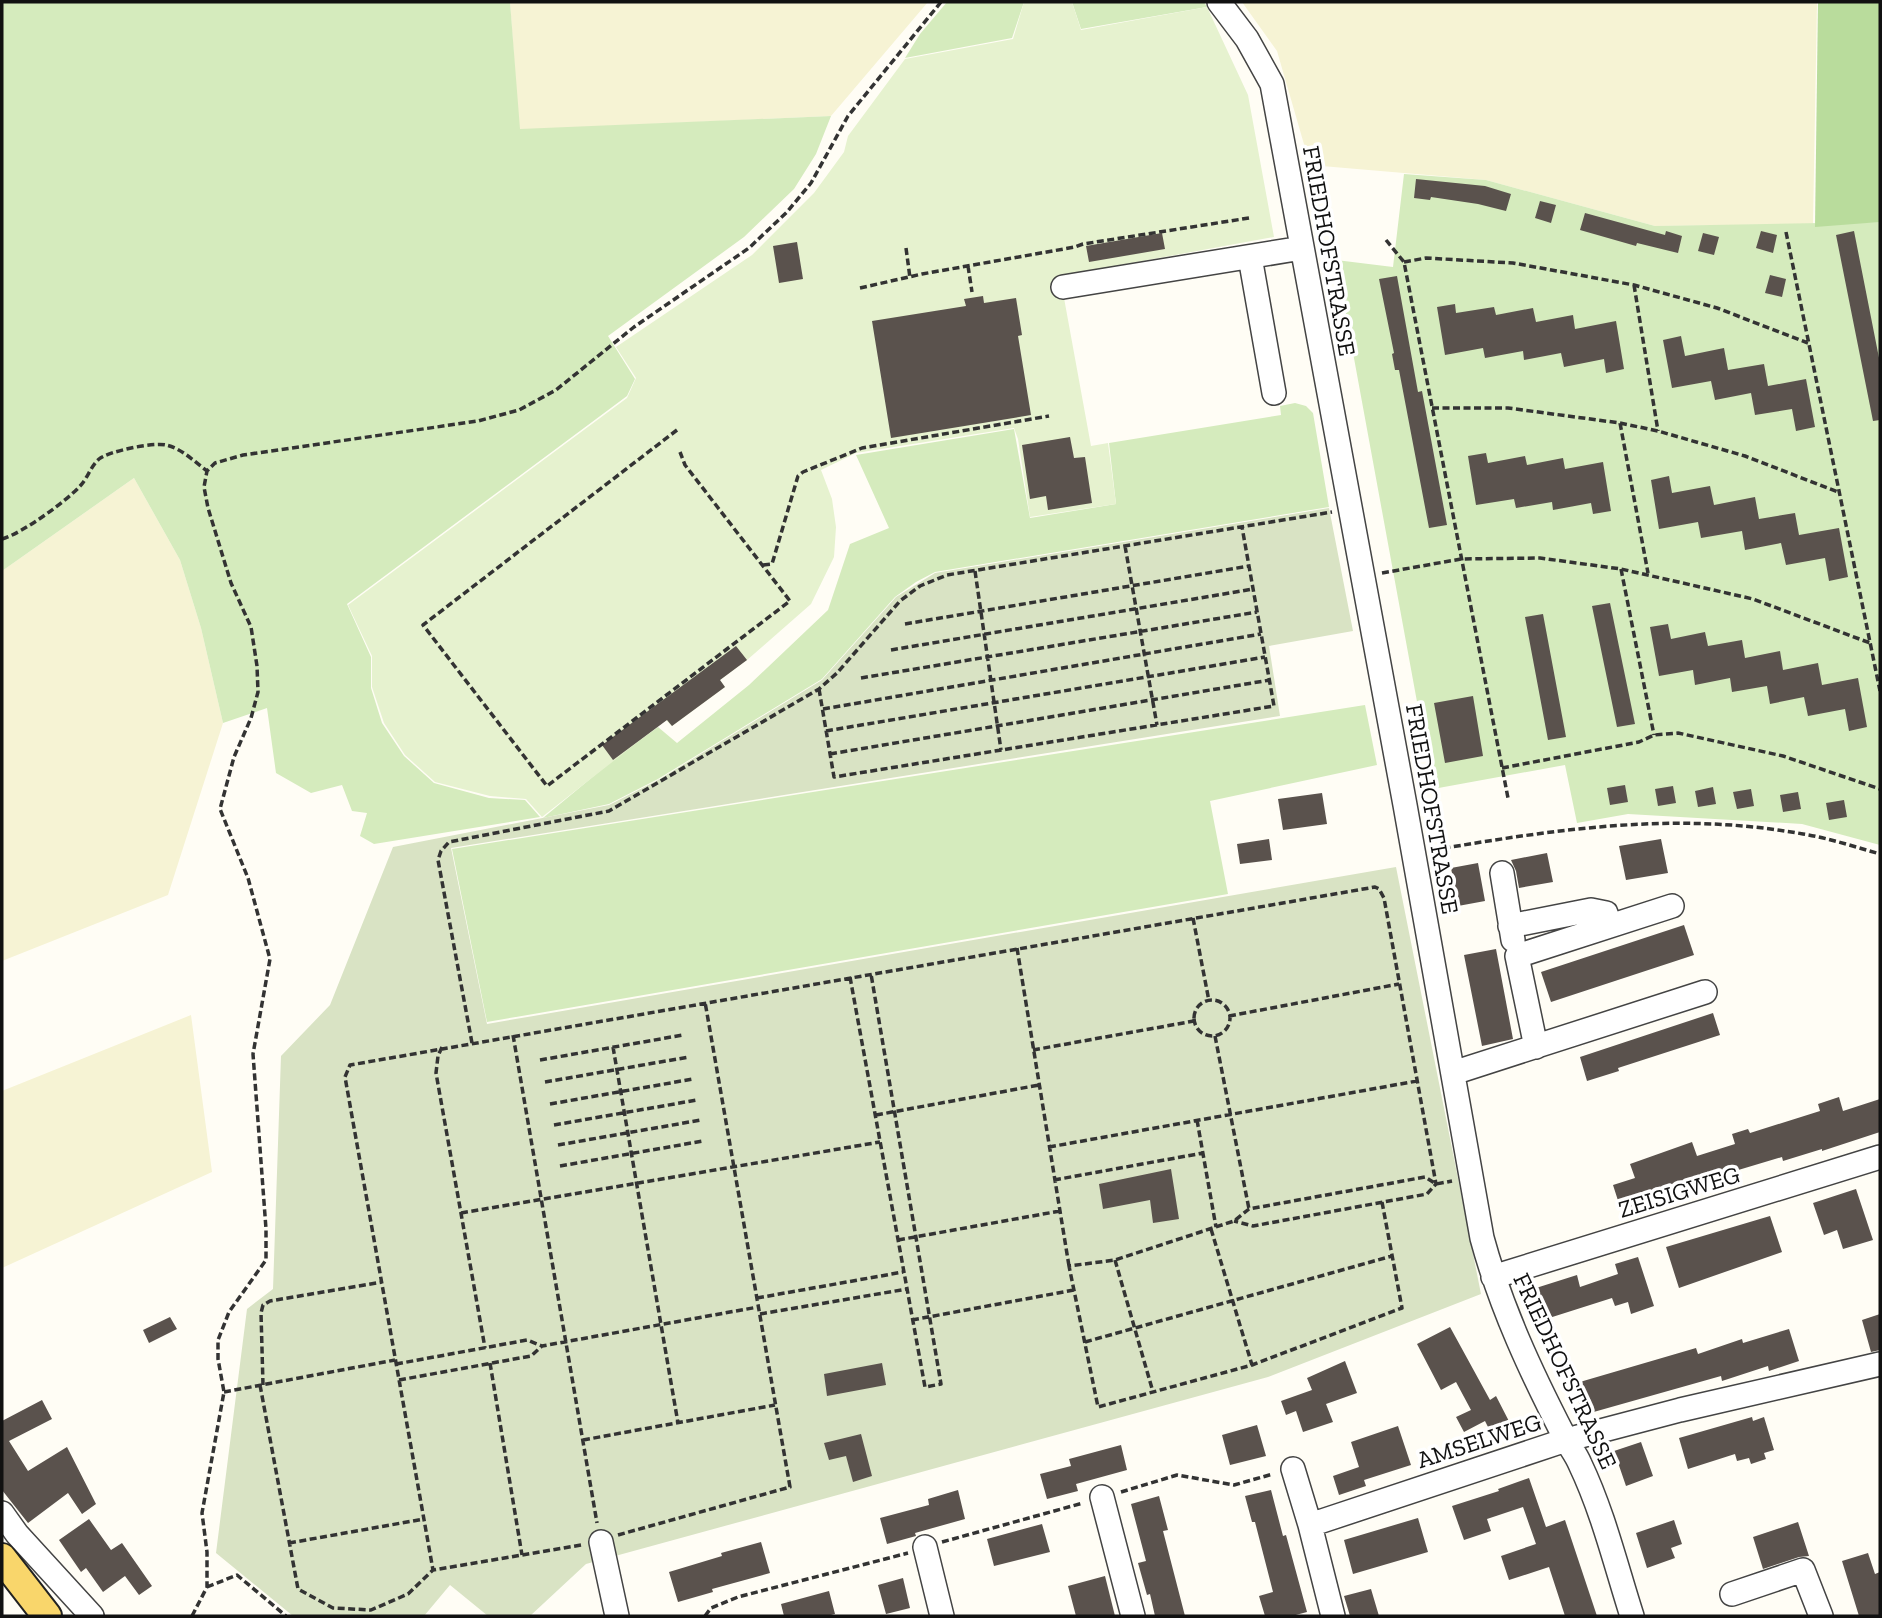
<svg xmlns="http://www.w3.org/2000/svg" width="1882" height="1618" font-family="'Zilla Slab',serif">
  <style>
    .farmland { fill: #f6f3d4 }
    .green { fill: #d5ebbd }
    .forest { fill: #b9dc9c }
    .cemetery { fill: #d9e3c4 }
    .pitch { fill: #e6f2cf }
    .building { fill: #5a524d }
    .lines { fill: none; stroke-linecap: round; stroke-linejoin: round }
    .minor-casing { stroke: #444; stroke-width: 26 }
    .major-casing { stroke: #222; stroke-width: 32 }
    .path { stroke: #333; stroke-width: 3.5; stroke-dasharray: 7 3.5; stroke-linecap: butt }
    .minor { stroke: #fff; stroke-width: 23 }
    .major { stroke: #f9d66b; stroke-width: 28 }
    .labels { text-anchor: middle; stroke-width: 7; stroke-linejoin: round; paint-order: stroke }
    .street-label { font-size: 24px; fill: #111; stroke: #fff }
  </style>
  <rect width="100%" height="100%" fill="#fffdf5"/>
  <path class="farmland" d="M 510,2 L 928,2 L 831,116 L 519,130 Z
    M 1242,2 L 1817,2 L 1813,224 L 1655,226 L 1486,180 L 1310,165 L 1277,51 Z
    M 134,478 L 180,560 L 201,628 L 223,723 L 168,895 L 2,961 L 2,571 Z
    M 191,1015 L 212,1172 L 2,1268 L 2,1091 Z"/>
  <path class="green" d="M 2,2 L 510,2 L 520,129 L 831,116 L 816,154 L 794,189 L 744,237 L 608,336 L 635,379 L 627,396 L 347,604 L 371,657 L 371,688 L 382,723 L 404,756 L 434,783 L 489,798 L 525,800 L 540,817 L 374,844 L 360,836 L 367,813 L 352,811 L 342,785 L 311,793 L 276,773 L 267,708 L 223,723 L 201,628 L 180,560 L 134,478 L 2,571 Z
    M 947,2 L 1024,2 L 1012,38 L 905,58 L 920,34 Z
    M 1072,2 L 1204,2 L 1207,7 L 1081,29 Z
    M 1404,174 L 1486,180 L 1655,226 L 1880,222 L 1880,845 L 1802,824 L 1628,814 L 1577,823 L 1565,765 L 1433,789 L 1336,260 L 1393,267 Z
    M 1295,403 L 1306,406 L 1313,413 L 1329,507 L 935,572 L 916,582 L 895,597 L 822,679 L 658,779 L 609,804 L 543,818 L 613,760 L 658,727 L 677,743 L 749,685 L 828,610 L 850,544 L 889,528 L 856,455 L 1014,429 L 1030,518 L 1116,504 L 1109,443 L 1281,415 L 1280,406 Z
    M 1365,705 L 1377,765 L 1210,801 L 1228,894 L 487,1022 L 452,849 Z"/>
  <path class="forest" d="M 1818,2 L 1880,2 L 1880,222 L 1815,227 Z"/>
  <path class="cemetery" d="M 1329,508 L 1353,631 L 1269,646 L 1280,716 L 451,848 L 487,1024 L 1396,867 L 1481,1294 L 1268,1377 L 586,1564 L 530,1616 L 488,1616 L 450,1585 L 424,1616 L 293,1616 L 216,1553 L 247,1309 L 273,1289 L 281,1056 L 330,1005 L 393,847 L 609,805 L 658,780 L 822,680 L 896,597 L 935,573 Z"/>
  <path class="pitch" d="M 1024,2 L 1072,2 L 1081,30 L 1207,7 L 1248,95 L 1274,237 L 1060,276 L 1091,446 L 1108,443 L 1116,504 L 1030,517 L 1018,439 L 1014,428 L 856,453 L 821,470 L 832,499 L 836,527 L 834,557 L 811,604 L 747,660 L 720,680 L 725,687 L 672,726 L 666,720 L 542,817 L 526,799 L 490,796 L 435,782 L 405,755 L 384,723 L 372,687 L 372,656 L 348,605 L 627,398 L 636,378 L 616,347 L 752,255 L 814,193 L 844,152 L 848,136 L 905,59 L 1013,39 Z"/>
  <path class="building" d="M 1416,179 L 1485,186 L 1511,194 L 1506,211 L 1478,204 L 1431,197 L 1430,200 L 1414,198 Z
    M 1540,201 L 1556,205 L 1551,223 L 1535,218 Z
    M 1585,213 L 1665,235 L 1666,231 L 1682,236 L 1678,253 L 1637,243 L 1636,246 L 1580,230 Z
    M 1761,231 L 1777,235 L 1773,253 L 1756,248 Z
    M 1854,231 L 1880,363 L 1880,420 L 1873,421 L 1836,235 Z
    M 1162,233 L 1165,249 L 1089,262 L 1086,246 Z
    M 1703,233 L 1719,237 L 1714,255 L 1698,251 Z
    M 797,242 L 803,279 L 779,283 L 773,246 Z
    M 1770,275 L 1786,279 L 1782,297 L 1765,293 Z
    M 1397,276 L 1418,392 L 1422,391 L 1447,525 L 1429,528 L 1399,370 L 1395,370 L 1392,354 L 1394,353 L 1379,279 Z
    M 983,296 L 984,303 L 1016,298 L 1022,335 L 1018,336 L 1031,415 L 891,438 L 872,321 L 966,306 L 964,299 Z
    M 1455,304 L 1456,313 L 1494,307 L 1496,315 L 1533,308 L 1536,322 L 1573,315 L 1575,329 L 1616,321 L 1624,369 L 1606,373 L 1604,359 L 1564,367 L 1561,353 L 1524,360 L 1523,351 L 1485,358 L 1483,348 L 1445,355 L 1437,307 Z
    M 1681,336 L 1685,356 L 1724,348 L 1728,370 L 1764,364 L 1768,386 L 1806,379 L 1815,427 L 1796,431 L 1792,409 L 1755,415 L 1751,393 L 1715,400 L 1711,381 L 1672,388 L 1663,340 Z
    M 1070,437 L 1074,458 L 1085,457 L 1092,503 L 1048,510 L 1046,496 L 1030,499 L 1022,445 Z
    M 1486,453 L 1488,463 L 1525,456 L 1527,465 L 1563,458 L 1565,469 L 1603,462 L 1611,511 L 1593,514 L 1591,503 L 1553,510 L 1552,502 L 1516,508 L 1514,499 L 1476,505 L 1468,456 Z
    M 1669,476 L 1672,493 L 1710,486 L 1714,505 L 1755,497 L 1759,519 L 1795,513 L 1799,535 L 1839,528 L 1848,577 L 1829,581 L 1825,558 L 1786,565 L 1781,543 L 1745,550 L 1742,531 L 1701,538 L 1698,522 L 1659,529 L 1651,480 Z
    M 1610,603 L 1635,724 L 1617,727 L 1592,606 Z
    M 1543,614 L 1566,737 L 1548,740 L 1525,617 Z
    M 1668,624 L 1671,639 L 1705,632 L 1708,646 L 1742,640 L 1745,658 L 1780,651 L 1783,670 L 1818,663 L 1822,685 L 1858,678 L 1867,727 L 1849,731 L 1845,709 L 1808,716 L 1804,697 L 1770,704 L 1767,686 L 1732,692 L 1730,678 L 1695,685 L 1693,670 L 1659,676 L 1650,627 Z
    M 736,646 L 747,660 L 720,680 L 725,687 L 672,726 L 667,720 L 613,760 L 602,745 Z
    M 1473,696 L 1483,756 L 1445,763 L 1434,703 Z
    M 1625,785 L 1628,802 L 1610,805 L 1607,788 Z
    M 1673,786 L 1676,803 L 1658,806 L 1655,789 Z
    M 1713,787 L 1716,804 L 1698,807 L 1695,791 Z
    M 1751,789 L 1754,806 L 1737,809 L 1733,792 Z
    M 1798,792 L 1801,809 L 1783,812 L 1780,795 Z
    M 1322,793 L 1327,824 L 1283,830 L 1278,799 Z
    M 1844,800 L 1847,817 L 1829,820 L 1826,803 Z
    M 1269,839 L 1272,860 L 1240,864 L 1237,844 Z
    M 1661,839 L 1668,873 L 1626,880 L 1619,846 Z
    M 1547,853 L 1553,882 L 1519,888 L 1516,871 L 1511,860 Z
    M 1478,863 L 1485,901 L 1458,906 L 1451,868 Z
    M 1684,925 L 1694,955 L 1551,1002 L 1541,972 Z
    M 1496,949 L 1513,1039 L 1482,1046 L 1464,955 Z
    M 1713,1013 L 1720,1035 L 1618,1068 L 1619,1071 L 1587,1081 L 1580,1057 Z
    M 1839,1097 L 1843,1111 L 1880,1099 L 1880,1132 L 1822,1151 L 1822,1149 L 1783,1161 L 1782,1157 L 1725,1174 L 1656,1196 L 1658,1201 L 1622,1213 L 1613,1185 L 1635,1178 L 1630,1164 L 1692,1142 L 1697,1156 L 1735,1144 L 1732,1134 L 1748,1129 L 1750,1133 L 1820,1111 L 1818,1104 Z
    M 1171,1169 L 1179,1219 L 1153,1223 L 1150,1200 L 1103,1209 L 1099,1184 Z
    M 1856,1189 L 1873,1240 L 1843,1249 L 1837,1230 L 1824,1235 L 1813,1203 Z
    M 1770,1216 L 1782,1252 L 1679,1288 L 1666,1247 Z
    M 1638,1257 L 1654,1306 L 1631,1314 L 1628,1302 L 1615,1306 L 1612,1298 L 1546,1319 L 1536,1288 L 1577,1275 L 1580,1287 L 1618,1274 L 1615,1264 Z
    M 1880,1314 L 1880,1350 L 1871,1352 L 1862,1320 Z
    M 170,1317 L 177,1329 L 149,1343 L 143,1330 Z
    M 1450,1327 L 1490,1400 L 1496,1396 L 1514,1431 L 1495,1441 L 1485,1421 L 1464,1432 L 1456,1417 L 1471,1410 L 1456,1382 L 1441,1390 L 1417,1344 Z
    M 1789,1329 L 1799,1361 L 1769,1371 L 1768,1366 L 1722,1381 L 1721,1376 L 1583,1415 L 1573,1384 L 1696,1348 L 1698,1354 L 1742,1339 L 1743,1343 Z
    M 1345,1361 L 1357,1393 L 1326,1404 L 1333,1422 L 1303,1432 L 1296,1411 L 1286,1415 L 1281,1401 L 1312,1390 L 1307,1378 Z
    M 882,1363 L 886,1385 L 827,1396 L 824,1374 Z
    M 42,1400 L 52,1419 L 9,1441 L 28,1471 L 67,1447 L 96,1504 L 82,1514 L 68,1493 L 28,1523 L 2,1490 L 2,1421 Z
    M 1752,1417 L 1753,1421 L 1764,1417 L 1774,1450 L 1764,1453 L 1766,1459 L 1751,1464 L 1749,1458 L 1737,1461 L 1735,1454 L 1688,1469 L 1679,1438 Z
    M 1257,1425 L 1266,1456 L 1230,1465 L 1222,1435 Z
    M 1398,1426 L 1411,1465 L 1364,1480 L 1366,1486 L 1339,1495 L 1333,1476 L 1359,1467 L 1351,1442 Z
    M 861,1434 L 872,1476 L 853,1482 L 846,1456 L 829,1460 L 824,1443 Z
    M 1641,1442 L 1653,1476 L 1626,1486 L 1614,1451 Z
    M 1121,1445 L 1127,1470 L 1076,1484 L 1078,1491 L 1047,1499 L 1040,1474 L 1071,1466 L 1069,1459 Z
    M 1529,1478 L 1546,1527 L 1565,1520 L 1597,1616 L 1565,1616 L 1549,1567 L 1509,1580 L 1501,1556 L 1536,1544 L 1523,1507 L 1487,1519 L 1491,1531 L 1464,1540 L 1452,1506 L 1499,1491 L 1498,1489 Z
    M 958,1490 L 965,1519 L 915,1533 L 916,1536 L 887,1544 L 880,1518 L 929,1505 L 928,1499 Z
    M 1271,1490 L 1283,1536 L 1286,1535 L 1307,1612 L 1292,1616 L 1265,1616 L 1259,1596 L 1273,1592 L 1255,1522 L 1252,1522 L 1245,1496 Z
    M 1159,1496 L 1168,1530 L 1163,1531 L 1185,1616 L 1155,1616 L 1150,1594 L 1147,1595 L 1138,1563 L 1146,1561 L 1131,1504 Z
    M 1418,1518 L 1428,1552 L 1353,1574 L 1344,1540 Z
    M 89,1519 L 111,1550 L 122,1543 L 152,1586 L 139,1595 L 125,1576 L 103,1592 L 86,1568 L 81,1572 L 59,1540 Z
    M 1674,1520 L 1682,1544 L 1671,1548 L 1675,1558 L 1647,1568 L 1636,1533 Z
    M 1798,1522 L 1809,1556 L 1799,1557 L 1763,1569 L 1753,1537 Z
    M 1042,1524 L 1050,1552 L 994,1566 L 987,1539 Z
    M 761,1542 L 770,1573 L 712,1589 L 713,1592 L 678,1602 L 669,1572 L 722,1556 L 721,1553 Z
    M 1868,1553 L 1875,1574 L 1880,1572 L 1880,1616 L 1859,1616 L 1842,1561 Z
    M 1105,1576 L 1115,1616 L 1076,1616 L 1068,1586 Z
    M 903,1578 L 910,1608 L 886,1614 L 878,1585 Z
    M 1371,1589 L 1379,1616 L 1350,1616 L 1344,1596 Z
    M 829,1591 L 835,1614 L 827,1616 L 784,1616 L 781,1604 Z"/>
  <g class="lines">
    <defs>
      <path id="minor" d="M 1219,2 L 1247,39 L 1272,84 L 1405,805 L 1482,1238 C 1501,1308 1531,1372 1564,1436 C 1569,1446 1576,1454 1580,1464 C 1603,1512 1616,1566 1632,1616
        M 1250,257 L 1274,393
        M 1063,287 L 1302,248
        M 1502,873 L 1513,940
        M 1510,926 L 1591,910 L 1606,913 L 1609,926
        M 1536,1047 L 1517,956 L 1672,906
        M 1453,1073 L 1705,992
        M 1493,1277 L 1880,1157
        M 1293,1469 L 1310,1525 L 1333,1616
        M 1102,1497 L 1133,1616
        M 2,1513 L 17,1534 L 92,1616
        M 1310,1525 L 1566,1440 L 1680,1410 L 1880,1364
        M 601,1542 L 617,1616
        M 925,1547 L 942,1616
        M 1732,1594 L 1803,1570 L 1821,1616"/>
      <path id="major" d="M 2,1558 L 47,1616"/>
    </defs>
    <use href="#minor" class="minor-casing"/>
    <use href="#major" class="major-casing"/>
    <path class="path" d="M 1786,232 L 1880,691
      M 1386,240 L 1404,262 L 1508,798
      M 906,248 L 910,278
      M 1404,262 L 1426,258 L 1513,263 L 1634,285 L 1717,308 L 1808,343
      M 968,266 L 972,292
      M 1634,285 L 1658,431
      M 860,288 L 922,274 L 1075,247 L 1083,244 L 1249,218
      M 1432,408 L 1508,408 L 1620,423 L 1658,431 L 1745,456 L 1838,492
      M 1620,423 L 1648,573
      M 677,430 L 423,625 L 547,786 L 790,601 L 685,465 L 680,452
      M 2,539 C 21,534 67,501 81,485 C 88,477 91,466 99,459 C 109,451 154,442 166,445 C 181,448 195,462 207,471
      M 1125,546 L 1157,725
      M 763,565 L 772,564 L 798,476 L 803,472 L 862,448 L 1049,416
      M 1621,569 L 1654,735
      M 975,571 L 1001,750
      M 1382,573 L 1461,559 L 1540,558 L 1621,569 L 1753,599 L 1870,643
      M 905,624 L 1249,566
      M 891,650 L 1253,589
      M 861,678 L 1257,612
      M 819,689 L 834,777 L 1274,706 L 1242,527
      M 823,709 L 1261,634
      M 826,731 L 1265,657
      M 830,754 L 1270,680
      M 1502,768 L 1639,742 L 1654,735 L 1678,733 L 1783,756 L 1880,789
      M 1433,850 C 1559,829 1676,811 1803,834 C 1829,838 1855,847 1880,854
      M 1193,918 L 1209,1001
      M 1017,948 L 1069,1266
      M 850,977 L 925,1387 L 941,1384 L 871,974
      M1194 1018a18 18 0 1 1 36 0a18 18 0 1 1-36 0Z
      M 1229,1016 L 1399,984
      M 513,1035 L 597,1523
      M 1215,1036 L 1249,1209
      M 472,1043 L 438,860 L 441,851 L 449,842 L 609,811 L 819,689 L 837,673 L 900,601 L 920,586 L 947,575 L 1332,512
      M 442,1047 L 438,1056 L 436,1073 L 485,1348
      M 613,1047 L 678,1423
      M 1033,1050 L 1194,1021
      M 540,1060 L 683,1035
      M 545,1082 L 689,1057
      M 550,1104 L 693,1079
      M 876,1115 L 1039,1085
      M 1197,1120 L 1216,1227
      M 554,1125 L 697,1100
      M 558,1145 L 701,1120
      M 1049,1147 L 1417,1081
      M 560,1166 L 703,1141
      M 1054,1180 L 1203,1153
      M 1382,1202 L 1402,1308 L 1252,1365 L 1098,1407 L 1069,1266 L 1115,1260 L 1234,1221 L 1249,1209 L 1425,1177 L 1436,1184 L 1452,1181
      M 461,1213 L 880,1142
      M 1211,1229 L 1252,1365
      M 898,1240 L 1060,1211
      M 1115,1260 L 1153,1392
      M 757,1298 L 903,1272
      M 760,1314 L 907,1289
      M 912,1320 L 1074,1290
      M 1085,1342 L 1392,1256
      M 490,1363 L 522,1555
      M 396,1364 L 527,1340 L 542,1346 L 758,1307
      M 399,1380 L 531,1356 L 542,1346
      M 260,1385 L 298,1589 L 333,1608 L 371,1610 L 408,1594 L 433,1570
      M 263,1385 L 261,1313 L 263,1305 L 270,1301 L 382,1282
      M 224,1392 L 395,1360
      M 583,1440 L 775,1405
      M 1121,1492 L 1177,1475 L 1234,1485 L 1273,1474
      M 618,1535 L 790,1487 L 705,1002
      M 942,1542 L 1083,1503
      M 289,1543 L 424,1519
      M 581,1545 L 433,1570 L 345,1077 L 350,1065 L 1375,887 L 1379,889 L 1384,898 L 1436,1184 L 1427,1194 L 1253,1226 L 1234,1221
      M 207,1587 L 237,1575 L 286,1616
      M 192,1616 L 207,1587 L 207,1552 L 202,1513 L 224,1392 L 218,1359 L 218,1340 L 229,1312 L 266,1260 L 266,1229 L 253,1054 L 270,959 L 248,878 L 220,809 L 234,757 L 251,718 L 258,692 L 257,666 L 251,627 L 231,583 L 208,508 L 204,487 L 207,471 L 215,463 L 243,455 L 478,421 L 519,410 L 556,390 L 634,327 L 749,248 L 787,212 L 811,183 L 848,116 L 941,2
      M 705,1616 L 711,1608 L 738,1597 L 908,1553"/>
    <use href="#minor" class="minor"/>
    <use href="#major" class="major"/>
  </g>
  <g class="labels">
    <g class="street-label">
      <text transform="translate(1329 251) rotate(80)" y="8">FRIEDHOFSTRASSE</text>
      <text transform="translate(1432 809) rotate(80)" y="8">FRIEDHOFSTRASSE</text>
      <text transform="translate(1679 1192) rotate(-17)" y="8">ZEISIGWEG</text>
      <text transform="translate(1565 1371) rotate(65)" y="8">FRIEDHOFSTRASSE</text>
      <text transform="translate(1479 1441) rotate(-18)" y="8">AMSELWEG</text>
    </g>
  </g>
  <rect width="1882" height="1618" fill="none" stroke="#111111" stroke-width="7"/>
</svg>
